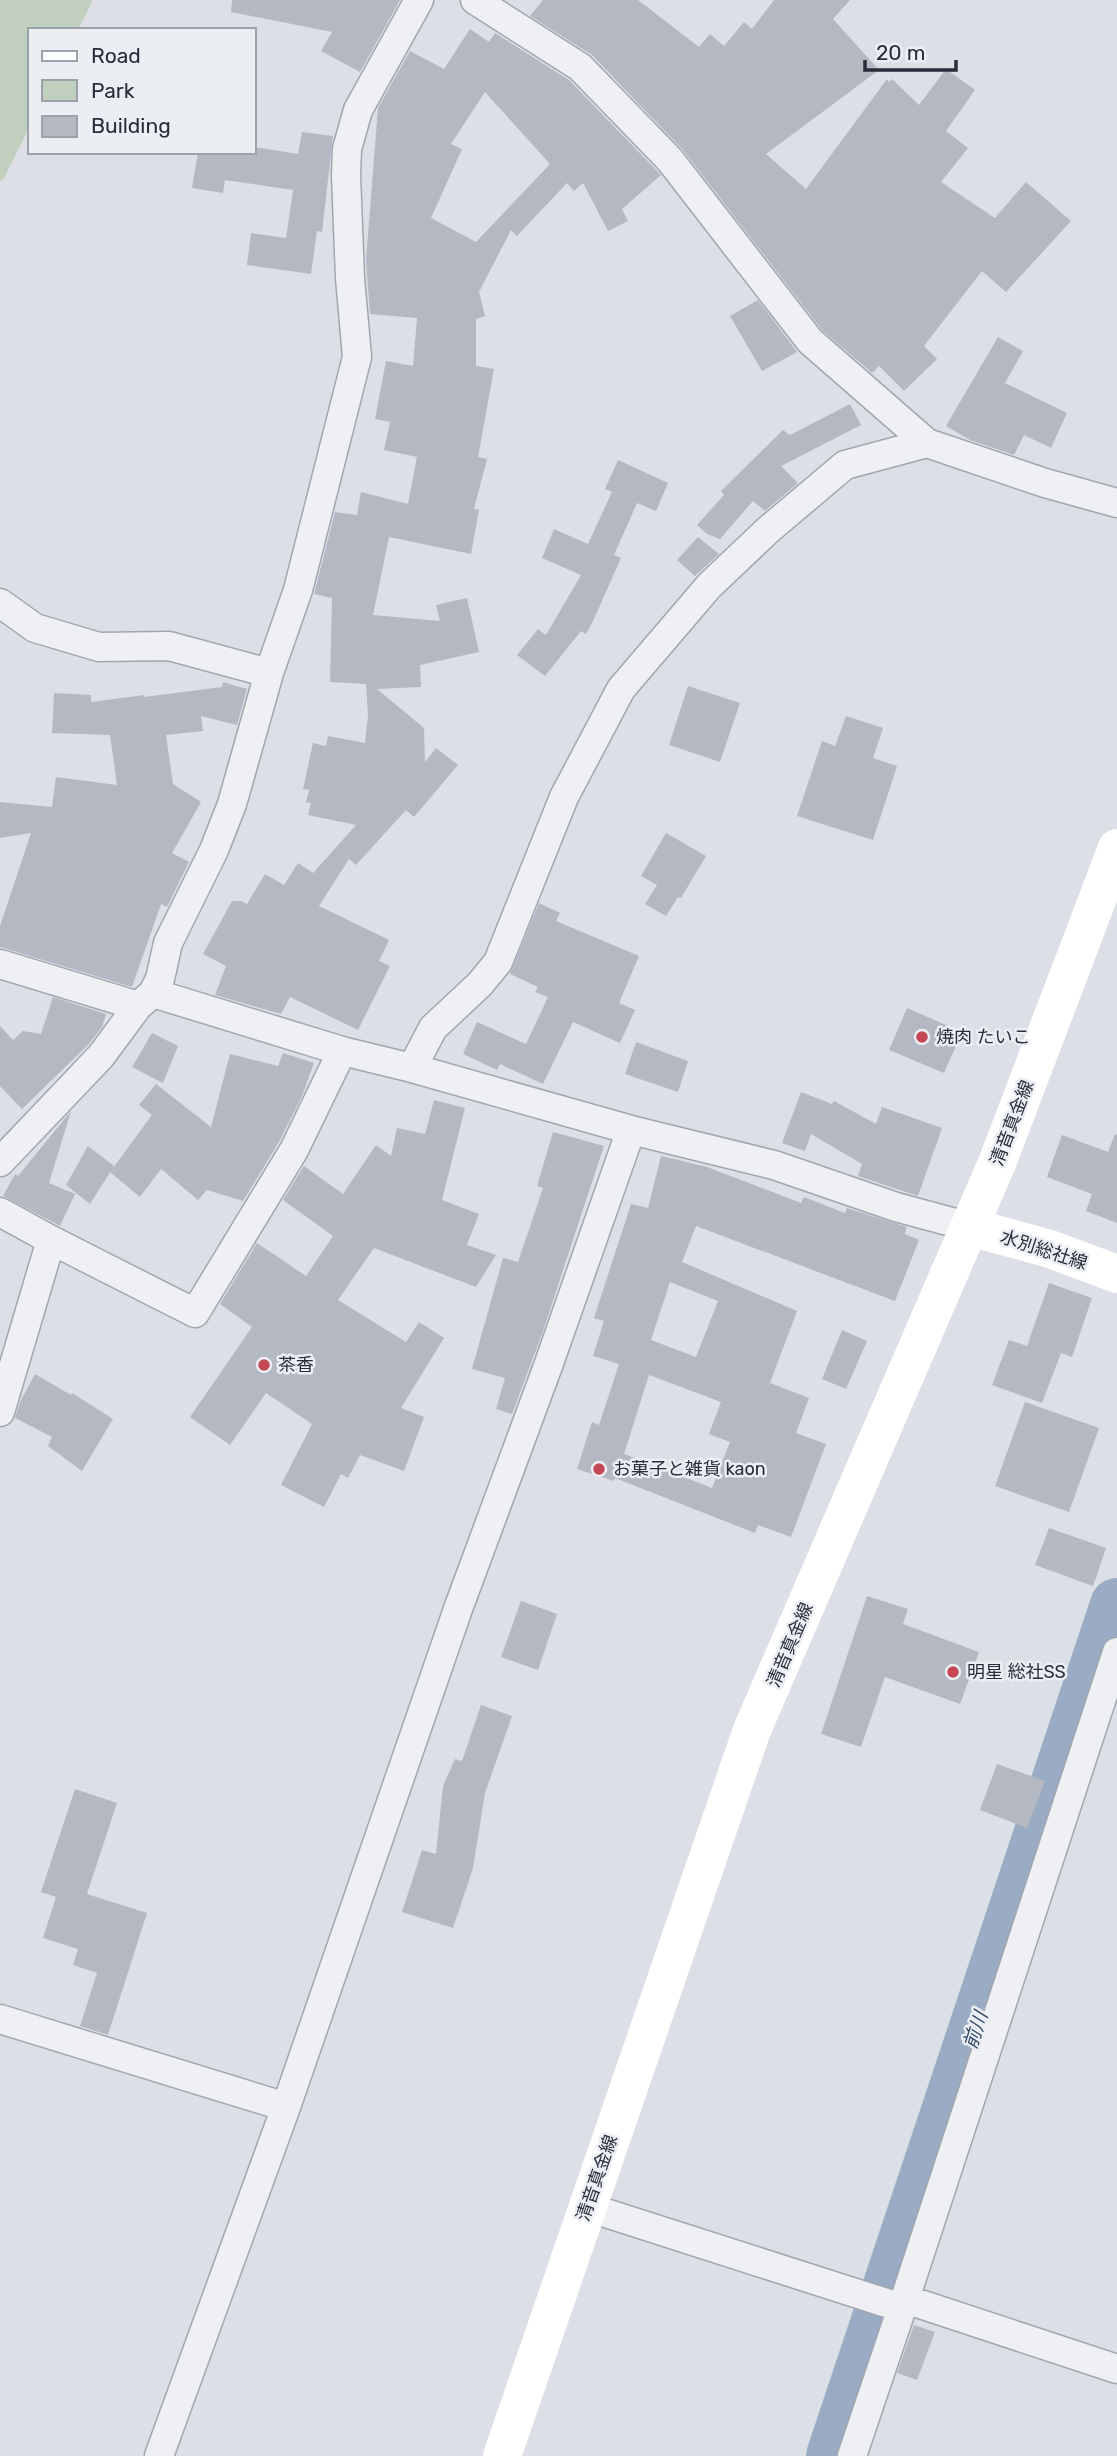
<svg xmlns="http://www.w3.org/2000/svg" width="1117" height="2456" font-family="Rubik,'Noto Sans JP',sans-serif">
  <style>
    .green { fill: #c1cfbe }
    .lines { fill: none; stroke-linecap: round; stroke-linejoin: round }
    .river { stroke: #99acc4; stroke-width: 54 }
    .building { fill: #b4b8c2; fill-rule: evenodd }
    .minor-casing { stroke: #a2a6ae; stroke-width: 31 }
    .minor { stroke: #eef0f4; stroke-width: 28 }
    .secondary { stroke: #fff; stroke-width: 38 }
    .poi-dot { fill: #c44755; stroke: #ebeef3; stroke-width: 2.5 }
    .labels { text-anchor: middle; stroke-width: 5; stroke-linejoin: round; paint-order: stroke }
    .poi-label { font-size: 18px; fill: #272d3a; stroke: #ebeef3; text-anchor: start }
    .street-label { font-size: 18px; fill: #272d3a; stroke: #ebeef3 }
    .water-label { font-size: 19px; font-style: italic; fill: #344b6b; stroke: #ebeef3 }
  </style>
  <rect width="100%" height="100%" fill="#dcdfe5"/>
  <path class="green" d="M 0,0 L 91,0 L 92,2 L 78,30 L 30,30 L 30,126 L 3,180 L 0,181 Z"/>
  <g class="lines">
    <path class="river" d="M 833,2456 L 1117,1605"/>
  </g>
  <path class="building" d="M 232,0 L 400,0 L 360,72 L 321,51 L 332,32 L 231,12 Z
    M 543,0 L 638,0 L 699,47 L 710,34 L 724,46 L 744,22 L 752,29 L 774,0 L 850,0 L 833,19 L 879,70 L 766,154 L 806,189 L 887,79 L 889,82 L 892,79 L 919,105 L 946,69 L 975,90 L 946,131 L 968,148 L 941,182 L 995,218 L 1026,182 L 1071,221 L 1006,292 L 982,271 L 924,346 L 937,359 L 904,391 L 879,366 L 872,373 L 822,330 L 683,150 L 592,55 L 530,16 Z
    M 470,29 L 489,42 L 495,33 L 569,80 L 661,175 L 622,209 L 628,221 L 608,231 L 583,183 L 574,191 L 567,183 L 517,236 L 511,230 L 479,292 L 485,316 L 476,319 L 476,366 L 494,369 L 478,457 L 487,459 L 474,509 L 479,510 L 471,554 L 389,537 L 373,615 L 440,621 L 436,605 L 467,598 L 479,652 L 420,665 L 421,687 L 377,689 L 424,728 L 425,762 L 436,748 L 458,765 L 414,817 L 406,810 L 356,865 L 349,859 L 319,906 L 389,940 L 379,961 L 390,966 L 358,1030 L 290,997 L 281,1014 L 215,995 L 226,966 L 203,954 L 232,901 L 241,901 L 247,904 L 265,874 L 284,885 L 298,863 L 313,873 L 356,825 L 308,815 L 311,803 L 306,802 L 309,790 L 303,789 L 313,743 L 326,746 L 328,736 L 365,743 L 368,716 L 366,684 L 330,682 L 332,598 L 314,594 L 335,512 L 357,515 L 361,492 L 408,504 L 417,457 L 384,450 L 390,422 L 375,419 L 386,361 L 413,366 L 417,318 L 370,314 L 366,260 L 378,108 L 410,51 L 444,69 ZM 485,92 L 550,164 L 476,242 L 431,218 L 462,149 L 451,144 Z
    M 302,132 L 333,136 L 322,232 L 317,231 L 311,274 L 247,265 L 251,233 L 286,238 L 293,190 L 225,180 L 223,193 L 192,188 L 198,152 L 254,152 L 254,147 L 298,154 Z
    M 758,300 L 797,352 L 762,371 L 730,316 Z
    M 998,337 L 1023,351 L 1005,383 L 1067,413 L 1051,448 L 1024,435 L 1014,455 L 970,440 L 946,426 Z
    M 850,404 L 861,425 L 781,466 L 798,483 L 765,511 L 753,501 L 720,539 L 707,534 L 697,525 L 724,495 L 721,491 L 783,430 L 790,435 Z
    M 618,460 L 668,483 L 656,511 L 637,503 L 614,555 L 621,558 L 593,621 L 586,634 L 581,631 L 545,676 L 517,655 L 538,629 L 546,635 L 581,575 L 542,558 L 554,529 L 588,544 L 612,492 L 605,489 Z
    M 698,537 L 719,554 L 695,576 L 677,560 Z
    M 223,682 L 247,689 L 237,725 L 201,716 L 203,731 L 166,735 L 173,784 L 201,802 L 172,853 L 189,862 L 167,907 L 161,904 L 132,987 L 0,947 L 0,926 L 31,833 L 0,838 L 0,802 L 52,807 L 56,777 L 117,785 L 110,735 L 52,733 L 54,693 L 91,695 L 91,702 L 144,695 L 144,697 L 222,687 Z
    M 688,686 L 740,703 L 720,762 L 669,745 Z
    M 846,716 L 883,728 L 873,758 L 897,766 L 873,840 L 797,816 L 822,741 L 835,746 Z
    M 666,833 L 706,856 L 681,898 L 678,897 L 666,916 L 645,904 L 657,885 L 641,876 Z
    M 539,903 L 560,913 L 556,921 L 639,956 L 619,1003 L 635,1010 L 620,1043 L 573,1022 L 543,1084 L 500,1064 L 497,1070 L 463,1054 L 477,1022 L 526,1044 L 548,997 L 535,992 L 538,987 L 510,974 Z
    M 53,997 L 106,1014 L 102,1027 L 88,1045 L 22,1109 L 0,1086 L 0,1026 L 13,1040 L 23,1031 L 41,1034 Z
    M 907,1008 L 962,1032 L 944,1073 L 889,1050 Z
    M 152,1033 L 178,1046 L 163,1083 L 132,1067 Z
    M 636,1042 L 688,1061 L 678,1092 L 625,1074 Z
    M 283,1053 L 314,1063 L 302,1096 L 279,1142 L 243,1201 L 207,1190 L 198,1200 L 161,1169 L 140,1197 L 110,1172 L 152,1115 L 139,1105 L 156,1084 L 211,1127 L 230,1054 L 278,1066 Z
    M 801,1092 L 832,1104 L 834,1101 L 876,1124 L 882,1107 L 942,1128 L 918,1196 L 858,1176 L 862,1164 L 811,1134 L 805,1151 L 782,1143 Z
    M 434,1100 L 465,1108 L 442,1200 L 479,1214 L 467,1245 L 496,1255 L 476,1287 L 374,1248 L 338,1300 L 406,1342 L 419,1322 L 444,1338 L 401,1408 L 424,1417 L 404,1471 L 360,1455 L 348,1478 L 341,1474 L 324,1507 L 281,1485 L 312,1424 L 266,1393 L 230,1445 L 190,1417 L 252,1327 L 220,1304 L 257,1243 L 306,1276 L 333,1236 L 283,1200 L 304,1166 L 343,1194 L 376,1145 L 391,1156 L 397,1128 L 425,1134 Z
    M 71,1111 L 49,1183 L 75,1194 L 60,1226 L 3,1196 L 15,1174 L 18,1176 Z
    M 553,1132 L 604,1146 L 542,1334 L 512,1414 L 496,1409 L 505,1378 L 472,1369 L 503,1258 L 518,1262 L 543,1188 L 537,1186 Z
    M 1115,1134 L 1117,1135 L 1117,1223 L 1086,1211 L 1092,1194 L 1047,1177 L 1062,1135 L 1108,1152 Z
    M 88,1146 L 114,1166 L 90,1204 L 66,1185 Z
    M 661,1156 L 707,1167 L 801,1203 L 804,1197 L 845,1213 L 847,1208 L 907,1227 L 905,1234 L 919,1240 L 895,1301 L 696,1226 L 682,1262 L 797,1311 L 770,1383 L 809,1398 L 796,1433 L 826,1444 L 791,1537 L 758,1525 L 755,1533 L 615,1478 L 614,1481 L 577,1469 L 592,1422 L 599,1425 L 619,1364 L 593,1356 L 604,1321 L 594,1318 L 631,1204 L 648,1208 ZM 670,1282 L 718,1301 L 696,1357 L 651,1340 ZM 649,1375 L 721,1402 L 709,1434 L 730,1442 L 712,1488 L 624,1454 Z
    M 1049,1283 L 1092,1298 L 1072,1357 L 1061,1353 L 1042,1403 L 992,1385 L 1009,1340 L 1027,1346 Z
    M 842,1330 L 867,1341 L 846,1389 L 822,1379 Z
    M 35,1374 L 71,1395 L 72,1393 L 113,1419 L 82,1471 L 48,1446 L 52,1437 L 15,1418 L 20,1402 Z
    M 1025,1402 L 1099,1428 L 1069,1512 L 995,1486 Z
    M 1049,1528 L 1106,1548 L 1093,1586 L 1035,1565 Z
    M 867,1596 L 908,1609 L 903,1624 L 979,1652 L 960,1704 L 885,1677 L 861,1747 L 821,1734 Z
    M 521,1601 L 557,1614 L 538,1670 L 501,1657 Z
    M 481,1705 L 512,1716 L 485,1793 L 473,1868 L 453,1928 L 402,1912 L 422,1850 L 436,1854 L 443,1786 L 455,1759 L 462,1761 Z
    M 997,1764 L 1045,1781 L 1027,1828 L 980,1810 Z
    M 75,1789 L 117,1803 L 87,1894 L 147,1913 L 108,2035 L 80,2026 L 97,1973 L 73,1965 L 78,1949 L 43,1938 L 56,1897 L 41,1892 Z
    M 914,2325 L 935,2332 L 917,2380 L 897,2373 Z"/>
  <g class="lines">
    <defs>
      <path id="minor" d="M 419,0 L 358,110 L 347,149 L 346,175 L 350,278 L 357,357 L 298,590 L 269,673 L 232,804 L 214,850 L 168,943 L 160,979 L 153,993 L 342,1051 L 412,1068 L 631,1130 L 774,1165 L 896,1207 L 970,1227
        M 475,0 L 580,67 L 670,160 L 810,341 L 927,443 L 1045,483 L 1117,503
        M 0,603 L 35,628 L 99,647 L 169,646 L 269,673
        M 0,964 L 138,1006
        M 412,1068 L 433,1028 L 480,984 L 498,962 L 564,797 L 621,689 L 709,586 L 768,530 L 845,465 L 927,443
        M 0,1162 L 101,1056 L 138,1006 L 153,993
        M 0,1212 L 51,1240 L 0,1412
        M 51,1240 L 195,1313 L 294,1150 L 342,1051
        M 0,2019 L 286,2107
        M 587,2207 L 902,2308
        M 905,2299 L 1117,2369
        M 159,2456 L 286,2107 L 458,1609 L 548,1366 L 631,1130
        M 852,2456 L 905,2299 L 1117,1652"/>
    </defs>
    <use href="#minor" class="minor-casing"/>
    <use href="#minor" class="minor"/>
    <path class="secondary" d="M 970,1227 L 1050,1249 L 1117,1274
      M 502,2456 L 752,1730 L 997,1163 L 1117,848"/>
  </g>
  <g class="poi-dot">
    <circle cx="922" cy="1037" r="7"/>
    <circle cx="264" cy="1365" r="7"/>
    <circle cx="599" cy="1469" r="7"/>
    <circle cx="953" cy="1672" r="7"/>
  </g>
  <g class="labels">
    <g class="poi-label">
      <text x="936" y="1043">焼肉 たいこ</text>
      <text x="278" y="1371">茶香</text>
      <text x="613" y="1475">お菓子と雑貨 kaon</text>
      <text x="967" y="1678">明星 総社SS</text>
    </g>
    <g class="street-label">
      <text transform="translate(1012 1123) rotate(-69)" y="6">清音真金線</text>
      <text transform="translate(1044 1250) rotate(18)" y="6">水別総社線</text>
      <text transform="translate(790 1645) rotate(-67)" y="6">清音真金線</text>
      <text transform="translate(597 2178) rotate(-71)" y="6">清音真金線</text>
    </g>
    <g class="water-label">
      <text transform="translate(975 2030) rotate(-72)" y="7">前川</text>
    </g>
  </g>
  <rect x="28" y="28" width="228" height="126" fill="#ebeef3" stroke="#9da1a9" stroke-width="2"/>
  <rect x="42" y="51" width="35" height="10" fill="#ffffff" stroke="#9da1a9" stroke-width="2"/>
  <text x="91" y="63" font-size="21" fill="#272d3a">Road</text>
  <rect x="42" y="80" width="35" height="21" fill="#c1cfbe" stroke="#9da1a9" stroke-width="2"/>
  <text x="91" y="98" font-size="21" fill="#272d3a">Park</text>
  <rect x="42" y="116" width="35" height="21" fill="#b4b8c2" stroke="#9da1a9" stroke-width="2"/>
  <text x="91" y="133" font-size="21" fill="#272d3a">Building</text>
  <path d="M865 60v10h91v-10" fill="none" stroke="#272d3a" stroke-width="3.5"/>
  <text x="876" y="60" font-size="21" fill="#272d3a" stroke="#ebeef3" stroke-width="5" paint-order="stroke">20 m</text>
</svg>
